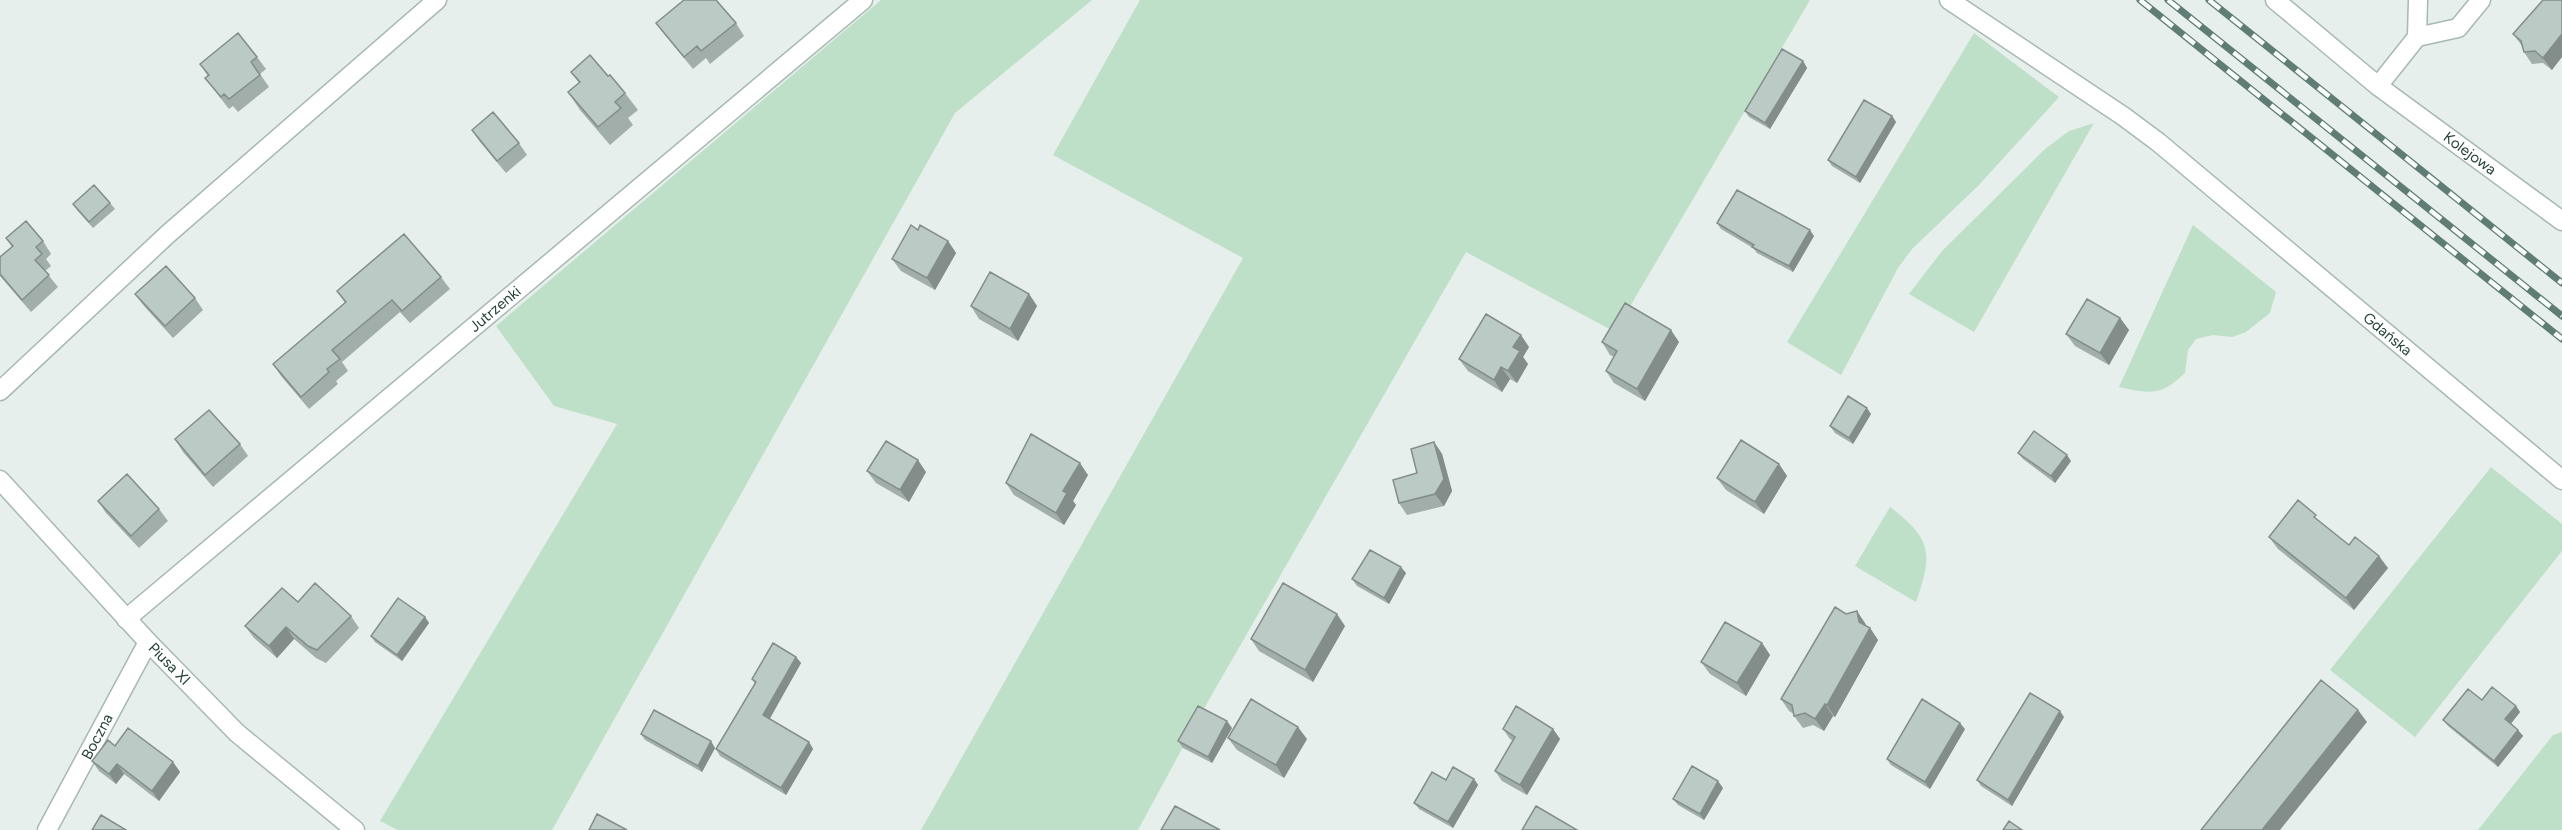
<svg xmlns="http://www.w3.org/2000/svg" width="2562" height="830" font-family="Figtree,sans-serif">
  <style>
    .green { fill: #bfe0c8 }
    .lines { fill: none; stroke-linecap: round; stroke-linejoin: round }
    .minor-casing { stroke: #a8b8b2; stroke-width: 21 }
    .minor { stroke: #fff; stroke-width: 18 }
    .rail-casing { stroke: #5f7d75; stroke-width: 7 }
    .rail { stroke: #f7fbf9; stroke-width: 4.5; stroke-dasharray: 14; stroke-linecap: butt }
    .wall { fill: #a1aea9 }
    .shaded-wall { fill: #838d89 }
    .building { fill: #bbcac4; stroke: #838d89; stroke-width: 1.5 }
    .labels { text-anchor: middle; stroke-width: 4.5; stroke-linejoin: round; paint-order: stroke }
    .street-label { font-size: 15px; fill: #24423a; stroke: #f7fbf9 }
  </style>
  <rect width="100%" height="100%" fill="#e6efeb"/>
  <path class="green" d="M 881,0 L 1092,0 L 955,113 L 552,830 L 398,830 L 380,821 L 617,424 L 554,406 L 496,326 Z
    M 1140,0 L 1810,0 L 1615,332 L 1466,252 L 1202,712 L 1138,830 L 921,830 L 1243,258 L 1053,155 Z
    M 1974,33 L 2059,97 L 1978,186 L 1912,249 L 1898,268 L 1841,375 L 1787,342 Z
    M 2094,123 L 1974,332 L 1909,294 L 1942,251 L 2045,149 L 2069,131 Z
    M 2193,225 L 2276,292 L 2270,313 L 2246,332 L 2232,337 L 2213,335 L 2196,339 L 2188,350 L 2185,373 C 2161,396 2151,394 2119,387 Z
    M 2491,467 L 2562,524 L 2562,551 L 2415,737 L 2330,670 Z
    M 1890,507 C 1932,539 1933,553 1916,602 L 1855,566 Z
    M 2562,732 L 2562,830 L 2478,830 L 2553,735 Z"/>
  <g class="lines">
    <defs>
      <g id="minor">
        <path id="s1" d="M 1949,0 L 2123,116 L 2158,142 L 2562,480"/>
        <path id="s2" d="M 2275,0 L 2378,86 L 2562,221"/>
        <path d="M 2417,37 L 2458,28 L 2481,0"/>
        <path d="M 2378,86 L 2417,37 L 2418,0"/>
        <path d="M 0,391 L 168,234 L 437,0"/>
        <path id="s3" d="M 0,480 L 148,642 L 237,733 L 355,830"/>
        <path id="s4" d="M 126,619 L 863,0"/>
        <path id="s5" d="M 47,830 L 148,642"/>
      </g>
    </defs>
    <use href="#minor" class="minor-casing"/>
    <use href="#minor" class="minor"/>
    <defs>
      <path id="rail" d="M 2140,0 L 2562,339
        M 2168,0 L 2562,316
        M 2209,0 L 2562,283"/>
    </defs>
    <use href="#rail" class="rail-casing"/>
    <use href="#rail" class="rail"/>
  </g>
  <path class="wall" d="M 2543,0 L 2552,70 L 2543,63 L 2532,64 L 2524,52 L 2523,47 L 2513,34 Z
    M 656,23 L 736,23 L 744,36 L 710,64 L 706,58 L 693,69 L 665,35 Z
    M 257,57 L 266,69 L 260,74 L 269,87 L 238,112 L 233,106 L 229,109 L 205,78 L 208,76 L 200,64 Z
    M 1803,61 L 1807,68 L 1770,129 L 1749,117 L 1745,111 Z
    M 571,72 L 608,76 L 625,93 L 638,110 L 628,118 L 633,125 L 610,145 L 580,110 L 568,92 L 579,83 Z
    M 1892,116 L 1896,122 L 1860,183 L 1832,166 L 1828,160 Z
    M 472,130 L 519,143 L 527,155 L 506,173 L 480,142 Z
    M 110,203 L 115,209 L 93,228 L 77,210 L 73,204 Z
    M 1717,223 L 1814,236 L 1793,272 L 1757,253 L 1753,248 L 1721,229 Z
    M 918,230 L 948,241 L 956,253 L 935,290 L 901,271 L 892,259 Z
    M 6,238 L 43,241 L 51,254 L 46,259 L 51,266 L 45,271 L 58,287 L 31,312 L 0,276 L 0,257 L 12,247 Z
    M 441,277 L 450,289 L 410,323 L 400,312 L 342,362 L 348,371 L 336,381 L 338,384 L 309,409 L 281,376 L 273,364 L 345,303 L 337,291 Z
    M 135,294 L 195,298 L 203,310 L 173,338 L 144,306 Z
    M 1029,294 L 1037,306 L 1018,341 L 979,319 L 971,306 Z
    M 2120,318 L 2129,330 L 2109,365 L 2075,346 L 2066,334 Z
    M 1602,342 L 1679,342 L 1645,401 L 1614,383 L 1606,371 L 1614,357 L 1610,355 Z
    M 1529,347 L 1523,357 L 1528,364 L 1517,383 L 1510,379 L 1502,392 L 1468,371 L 1459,359 Z
    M 1871,414 L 1853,444 L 1835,433 L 1830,426 Z
    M 175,439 L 240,444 L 248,456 L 213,487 L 183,452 Z
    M 1434,442 L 1442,454 L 1452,491 L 1444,506 L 1407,515 L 1399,503 Z
    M 2018,453 L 2071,461 L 2055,483 L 2023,459 Z
    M 1779,464 L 1787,476 L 1764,514 L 1726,490 L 1717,478 Z
    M 867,471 L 926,472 L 909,502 L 876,483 Z
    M 1088,475 L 1073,501 L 1076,505 L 1064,525 L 1014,495 L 1006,483 Z
    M 98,501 L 159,509 L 168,521 L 139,548 L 106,513 Z
    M 2323,524 L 2349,545 L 2388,568 L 2354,610 L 2278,549 L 2269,537 Z
    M 1406,573 L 1389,604 L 1357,586 L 1352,579 Z
    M 298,602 L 351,616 L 359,628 L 326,663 L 316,658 L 294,639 L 277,658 L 254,638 L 245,626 Z
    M 1846,614 L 1865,623 L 1866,626 L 1870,628 L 1878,640 L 1835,717 L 1833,716 L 1824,731 L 1813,725 L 1803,728 L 1794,716 L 1794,714 L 1789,711 L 1781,699 Z
    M 425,617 L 429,623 L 402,661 L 375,642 L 371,636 Z
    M 1345,626 L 1313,682 L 1259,651 L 1251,639 Z
    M 1762,643 L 1770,655 L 1746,696 L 1710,674 L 1701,662 Z
    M 796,657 L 801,663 L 769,719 L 809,742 L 813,749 L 786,795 L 720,756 L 716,749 L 755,684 L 752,679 Z
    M 2482,700 L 2516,706 L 2520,712 L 2511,723 L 2523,736 L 2498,767 L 2448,726 L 2443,720 Z
    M 2064,717 L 2012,806 L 1981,786 L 1977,780 Z
    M 1232,728 L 1212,763 L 1183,748 L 1178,741 Z
    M 1503,729 L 1553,729 L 1560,739 L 1527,795 L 1502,781 L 1495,771 L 1513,741 L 1510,739 Z
    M 1965,729 L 1930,789 L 1891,765 L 1887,759 Z
    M 641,734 L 715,748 L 702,772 L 645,740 Z
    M 1228,738 L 1307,739 L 1284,778 L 1237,750 Z
    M 115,746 L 173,762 L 180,772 L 159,801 L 124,774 L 116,784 L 99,771 L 92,761 Z
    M 1474,779 L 1478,785 L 1453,828 L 1419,809 L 1414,803 L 1446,780 Z
    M 1723,788 L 1704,820 L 1678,805 L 1673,799 Z"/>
  <path class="shaded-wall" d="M 2562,34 L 2562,57 L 2552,70 L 2543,58 Z
    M 1803,61 L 1807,68 L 1770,129 L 1765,123 Z
    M 1892,116 L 1896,122 L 1860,183 L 1856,177 Z
    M 1810,230 L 1814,236 L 1793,272 L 1789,266 Z
    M 948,241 L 956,253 L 935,290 L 927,278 Z
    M 1029,294 L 1037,306 L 1018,341 L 1010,329 Z
    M 2120,318 L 2129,330 L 2109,365 L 2100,353 Z
    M 1671,330 L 1679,342 L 1645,401 L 1637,389 Z
    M 1521,335 L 1529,347 L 1523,357 L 1528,364 L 1517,383 L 1508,371 L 1513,347 Z
    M 1501,367 L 1510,379 L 1502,392 L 1494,380 Z
    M 1867,408 L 1871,414 L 1853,444 L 1849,438 Z
    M 1434,442 L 1442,454 L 1452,491 L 1444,506 L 1435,494 Z
    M 2067,455 L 2071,461 L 2055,483 L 2051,476 Z
    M 918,460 L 926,472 L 909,502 L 900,490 Z
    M 1080,463 L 1088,475 L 1073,501 L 1076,505 L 1064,525 L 1056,513 L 1063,491 Z
    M 1779,464 L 1787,476 L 1764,514 L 1755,502 Z
    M 2379,556 L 2388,568 L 2354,610 L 2346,598 Z
    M 1401,567 L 1406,573 L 1389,604 L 1384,598 Z
    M 1857,611 L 1865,623 L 1867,632 L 1870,628 L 1878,640 L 1835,717 L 1827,705 L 1859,622 Z
    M 1337,614 L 1345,626 L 1313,682 L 1305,670 Z
    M 425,617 L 429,623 L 402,661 L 397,655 Z
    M 286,627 L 294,639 L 277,658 L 269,646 Z
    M 1762,643 L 1770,655 L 1746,696 L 1737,683 Z
    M 796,657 L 801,663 L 768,722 L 763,715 Z
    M 1825,704 L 1833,716 L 1824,731 L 1815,719 Z
    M 2516,706 L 2520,712 L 2510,725 L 2505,719 Z
    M 2358,710 L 2367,722 L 2280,830 L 2262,830 Z
    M 2060,711 L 2064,717 L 2012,806 L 2008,800 Z
    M 1227,721 L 1232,728 L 1212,763 L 1208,757 Z
    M 1960,723 L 1965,729 L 1930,789 L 1925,782 Z
    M 1298,727 L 1307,739 L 1284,778 L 1276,765 Z
    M 1553,729 L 1560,739 L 1527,795 L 1520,785 Z
    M 2518,730 L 2523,736 L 2498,767 L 2494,761 Z
    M 711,741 L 715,748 L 702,772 L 698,766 Z
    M 809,742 L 813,749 L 786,795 L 781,788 Z
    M 173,762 L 180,772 L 159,801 L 152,791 Z
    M 117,764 L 124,774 L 116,784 L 109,774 Z
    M 1474,779 L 1478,785 L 1453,828 L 1448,822 Z
    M 1718,781 L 1723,788 L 1704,820 L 1700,814 Z"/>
  <path class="building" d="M 684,0 L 716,0 L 736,23 L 701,51 L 697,46 L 684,57 L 656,23 Z
    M 2543,0 L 2562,0 L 2562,34 L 2543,58 L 2535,51 L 2524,52 L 2521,41 L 2513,34 Z
    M 238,33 L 257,57 L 251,62 L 260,75 L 229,99 L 224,94 L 221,97 L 205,78 L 209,75 L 200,64 Z
    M 1782,49 L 1803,61 L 1765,123 L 1745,111 Z
    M 590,55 L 608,76 L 610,75 L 625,93 L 615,102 L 621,108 L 598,127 L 568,92 L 580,82 L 571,72 Z
    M 1864,100 L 1892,116 L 1856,177 L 1828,160 Z
    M 493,112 L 519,143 L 497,161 L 472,130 Z
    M 94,185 L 110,203 L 89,222 L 73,204 Z
    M 1737,190 L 1810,230 L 1789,266 L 1752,247 L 1754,245 L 1717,223 Z
    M 26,221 L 43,241 L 36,247 L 42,254 L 35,260 L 49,275 L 22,300 L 0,274 L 0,257 L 13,246 L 6,238 Z
    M 911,225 L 918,230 L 920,225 L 948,241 L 927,278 L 892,259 Z
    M 404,234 L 441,277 L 402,311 L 392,300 L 332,350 L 340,359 L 327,369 L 329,372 L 301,397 L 273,364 L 346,302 L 337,291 Z
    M 166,266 L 195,298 L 165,326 L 135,294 Z
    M 990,272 L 1029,294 L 1010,329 L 971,306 Z
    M 2087,299 L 2120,318 L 2100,353 L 2066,334 Z
    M 1625,303 L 1671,330 L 1637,389 L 1606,371 L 1617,351 L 1602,342 Z
    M 1486,314 L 1521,335 L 1513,347 L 1520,351 L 1508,371 L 1501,367 L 1494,380 L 1459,359 Z
    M 1848,396 L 1867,408 L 1849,438 L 1830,426 Z
    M 209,410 L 240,444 L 205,475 L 175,439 Z
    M 2034,431 L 2067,455 L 2051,476 L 2018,453 Z
    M 1031,434 L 1080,463 L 1063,491 L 1067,493 L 1056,513 L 1006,483 Z
    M 1741,440 L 1779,464 L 1755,502 L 1717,478 Z
    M 886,441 L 918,460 L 900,490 L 867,471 Z
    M 1434,442 L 1444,479 L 1435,494 L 1399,503 L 1393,480 L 1417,473 L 1411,449 Z
    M 127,474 L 159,509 L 131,536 L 98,501 Z
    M 2298,500 L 2316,515 L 2314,517 L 2349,545 L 2355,537 L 2379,556 L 2346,598 L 2269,537 Z
    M 1370,550 L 1401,567 L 1384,598 L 1352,579 Z
    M 315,583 L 351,616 L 317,650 L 308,646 L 286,627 L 269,646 L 245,626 L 282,588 L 298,602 Z
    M 1283,583 L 1337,614 L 1305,670 L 1251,639 Z
    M 398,598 L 425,617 L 397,655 L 371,636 Z
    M 1835,607 L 1846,614 L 1857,611 L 1859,622 L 1870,628 L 1827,705 L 1825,704 L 1815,719 L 1805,713 L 1794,716 L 1792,705 L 1781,699 Z
    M 1725,622 L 1762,643 L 1737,683 L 1701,662 Z
    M 773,643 L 796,657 L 763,715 L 809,742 L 781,788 L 716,749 L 756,682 L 752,679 Z
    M 2321,680 L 2358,710 L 2262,830 L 2201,830 Z
    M 2492,687 L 2516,706 L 2505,719 L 2518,730 L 2494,761 L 2443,720 L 2468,689 L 2482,700 Z
    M 2030,693 L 2060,711 L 2008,800 L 1977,780 Z
    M 1251,699 L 1298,727 L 1276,765 L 1228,738 Z
    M 1922,699 L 1960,723 L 1925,782 L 1887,759 Z
    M 1198,706 L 1227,721 L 1208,757 L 1178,741 Z
    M 1516,706 L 1553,729 L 1520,785 L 1495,771 L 1515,737 L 1503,729 Z
    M 654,710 L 711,741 L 698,766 L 641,734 Z
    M 128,728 L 173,762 L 152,791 L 117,764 L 109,774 L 92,761 L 108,740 L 115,746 Z
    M 1692,766 L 1718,781 L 1700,814 L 1673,799 Z
    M 1453,767 L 1474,779 L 1448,822 L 1414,803 L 1432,772 L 1446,780 Z
    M 1175,806 L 1220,830 L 1161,830 Z
    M 1536,806 L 1577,830 L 1522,830 Z
    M 597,814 L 627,830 L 589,830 Z
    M 101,815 L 126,830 L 92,830 Z
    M 2009,821 L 2022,830 L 2003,830 Z"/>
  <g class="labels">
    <g class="street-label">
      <text dy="5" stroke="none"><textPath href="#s2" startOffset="248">Kolejowa</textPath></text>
      <text dy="5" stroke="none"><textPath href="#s4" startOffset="482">Jutrzenki</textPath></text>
      <text dy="5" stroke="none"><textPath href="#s1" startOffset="552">Gdańska</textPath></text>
      <text dy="5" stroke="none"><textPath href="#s3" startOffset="250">Piusa XI</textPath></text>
      <text dy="5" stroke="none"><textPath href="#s5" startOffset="106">Boczna</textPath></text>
    </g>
  </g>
</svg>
